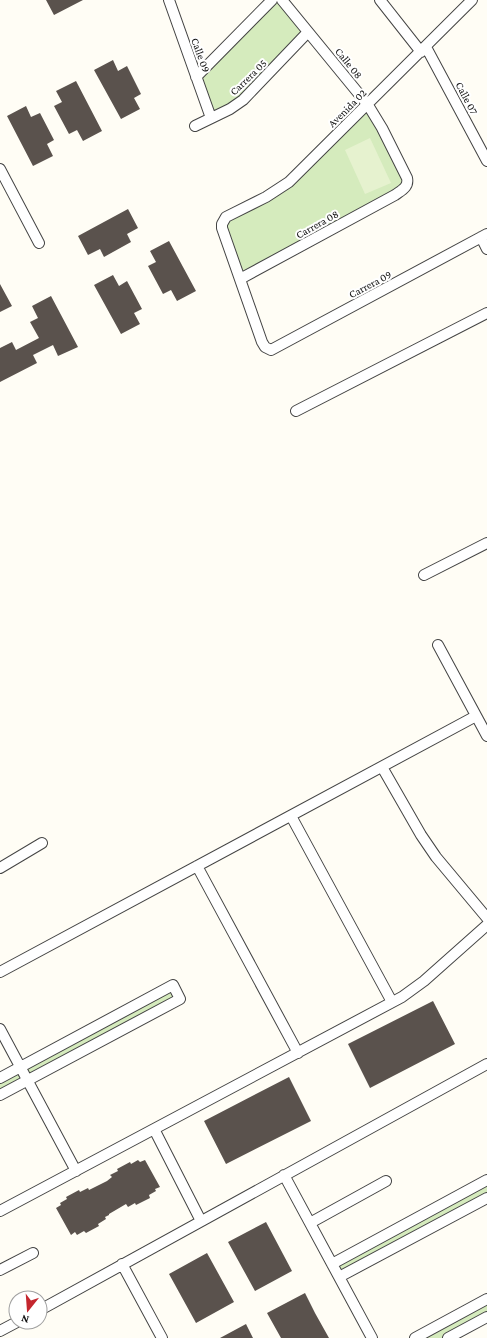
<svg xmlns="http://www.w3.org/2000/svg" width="487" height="1338" font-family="'Crimson Pro',serif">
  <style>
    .green { fill: #d5ebbd }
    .pitch { fill: #e6f2cf }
    .building { fill: #5a524d }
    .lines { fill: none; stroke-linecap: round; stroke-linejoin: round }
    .minor-casing { stroke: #444; stroke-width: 12 }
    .minor { stroke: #fff; stroke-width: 10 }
    .labels { text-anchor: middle; stroke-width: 4; stroke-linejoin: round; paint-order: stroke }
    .street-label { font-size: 11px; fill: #111; stroke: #fff }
  </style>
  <rect width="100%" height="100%" fill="#fffdf5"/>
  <path class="green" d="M 272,0 L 282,0 L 308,32 L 255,88 L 211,118 L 196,77 Z
    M 368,105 L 408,182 L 240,279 L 222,224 L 266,197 Z
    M 173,985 L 180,999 L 0,1095 L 0,1078 Z
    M 487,1180 L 487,1198 L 339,1277 L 332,1264 Z
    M 487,1299 L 487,1317 L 448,1338 L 415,1338 Z"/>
  <path class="pitch" d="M 370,138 L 391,183 L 365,194 L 345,150 Z"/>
  <path class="building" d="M 46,0 L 83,0 L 54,15 Z
    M 113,60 L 118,71 L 127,66 L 141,94 L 134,98 L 140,109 L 121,119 L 94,70 Z
    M 76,81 L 102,131 L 83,141 L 77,130 L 69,134 L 54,106 L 62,102 L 56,91 Z
    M 26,106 L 31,117 L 40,113 L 54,140 L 47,144 L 53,156 L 33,166 L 7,116 Z
    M 128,209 L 138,228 L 127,234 L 131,242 L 104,257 L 100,249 L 88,255 L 78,236 Z
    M 169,241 L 196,291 L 177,301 L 171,290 L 163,294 L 148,266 L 156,262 L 150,251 Z
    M 113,275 L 119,286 L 127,281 L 142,309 L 134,313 L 140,324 L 121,334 L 94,285 Z
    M 0,284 L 12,306 L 0,312 Z
    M 51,296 L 78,347 L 58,356 L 53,345 L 33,355 L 37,363 L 0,382 L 0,348 L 12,342 L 16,350 L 39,338 L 30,322 L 38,318 L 32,306 Z
    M 433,1001 L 455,1044 L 370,1088 L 348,1044 Z
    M 289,1077 L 311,1121 L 226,1164 L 204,1121 Z
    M 138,1160 L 140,1162 L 145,1160 L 160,1187 L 155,1189 L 156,1191 L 149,1195 L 150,1198 L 136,1205 L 135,1203 L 128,1207 L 126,1204 L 109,1214 L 109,1215 L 105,1217 L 106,1219 L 98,1224 L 99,1226 L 86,1233 L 84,1231 L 77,1235 L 75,1232 L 71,1235 L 56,1208 L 61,1205 L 60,1203 L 67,1199 L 66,1197 L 79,1190 L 80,1192 L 88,1188 L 89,1190 L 107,1181 L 112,1177 L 110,1175 L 118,1171 L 117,1169 L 130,1162 L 131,1164 Z
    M 266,1222 L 292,1271 L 255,1291 L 228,1242 Z
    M 207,1253 L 234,1302 L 196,1323 L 169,1274 Z
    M 305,1293 L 315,1313 L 329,1338 L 281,1338 L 267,1313 Z
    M 246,1324 L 253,1338 L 220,1338 Z"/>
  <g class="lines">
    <defs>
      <path id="minor" d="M 169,0 L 211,118
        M 380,0 L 421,52
        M 472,0 L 289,182 L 266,197 L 226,217 L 222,224 L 222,228 L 262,342 L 265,347 L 271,350 L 487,234
        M 426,47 L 487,161
        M 196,77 L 272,0
        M 195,126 L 230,109 L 243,100 L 308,32
        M 0,169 L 39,243
        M 481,237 L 487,249
        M 240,279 L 395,195 C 402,190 409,187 407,178 L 382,128 L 368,105 L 282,0
        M 296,411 L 487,313
        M 424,575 L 487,543
        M 438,645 L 487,736
        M 382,767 L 421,835 L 436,857 L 487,918
        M 291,816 L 392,1002
        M 197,866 L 298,1053
        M 0,868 L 42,843
        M 0,972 L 476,716
        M 0,1029 L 76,1171
        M 0,1078 L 173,985 L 180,999 L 0,1095
        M 154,1129 L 201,1221
        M 284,1175 L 372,1338
        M 0,1211 L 402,997 L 424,981 L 487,925
        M 310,1223 L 386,1181
        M 122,1264 L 162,1338
        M 332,1264 L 487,1180
        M 0,1270 L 33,1253
        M 339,1277 L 487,1198
        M 40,1310 L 487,1064
        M 0,1331 L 17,1322
        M 415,1338 L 487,1299
        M 448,1338 L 487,1317"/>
    </defs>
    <use href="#minor" class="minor-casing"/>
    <use href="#minor" class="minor"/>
  </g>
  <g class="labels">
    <g class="street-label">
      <text transform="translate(201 55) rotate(70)" y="4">Calle 09</text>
      <text transform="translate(349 63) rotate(51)" y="4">Calle 08</text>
      <text transform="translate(248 77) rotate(-44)" y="4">Carrera 05</text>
      <text transform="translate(467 98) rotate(62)" y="4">Calle 07</text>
      <text transform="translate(347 108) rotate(-45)" y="4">Avenida 02</text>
      <text transform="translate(317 224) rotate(-29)" y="4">Carrera 08</text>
      <text transform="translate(370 284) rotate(-28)" y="4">Carrera 09</text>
    </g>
  </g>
  <g transform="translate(28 1310) rotate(197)"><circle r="19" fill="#ffffff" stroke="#a0a0a0"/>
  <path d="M0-3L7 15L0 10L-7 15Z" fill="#c4262e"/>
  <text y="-6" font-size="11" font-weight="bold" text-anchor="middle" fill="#111111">N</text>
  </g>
</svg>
